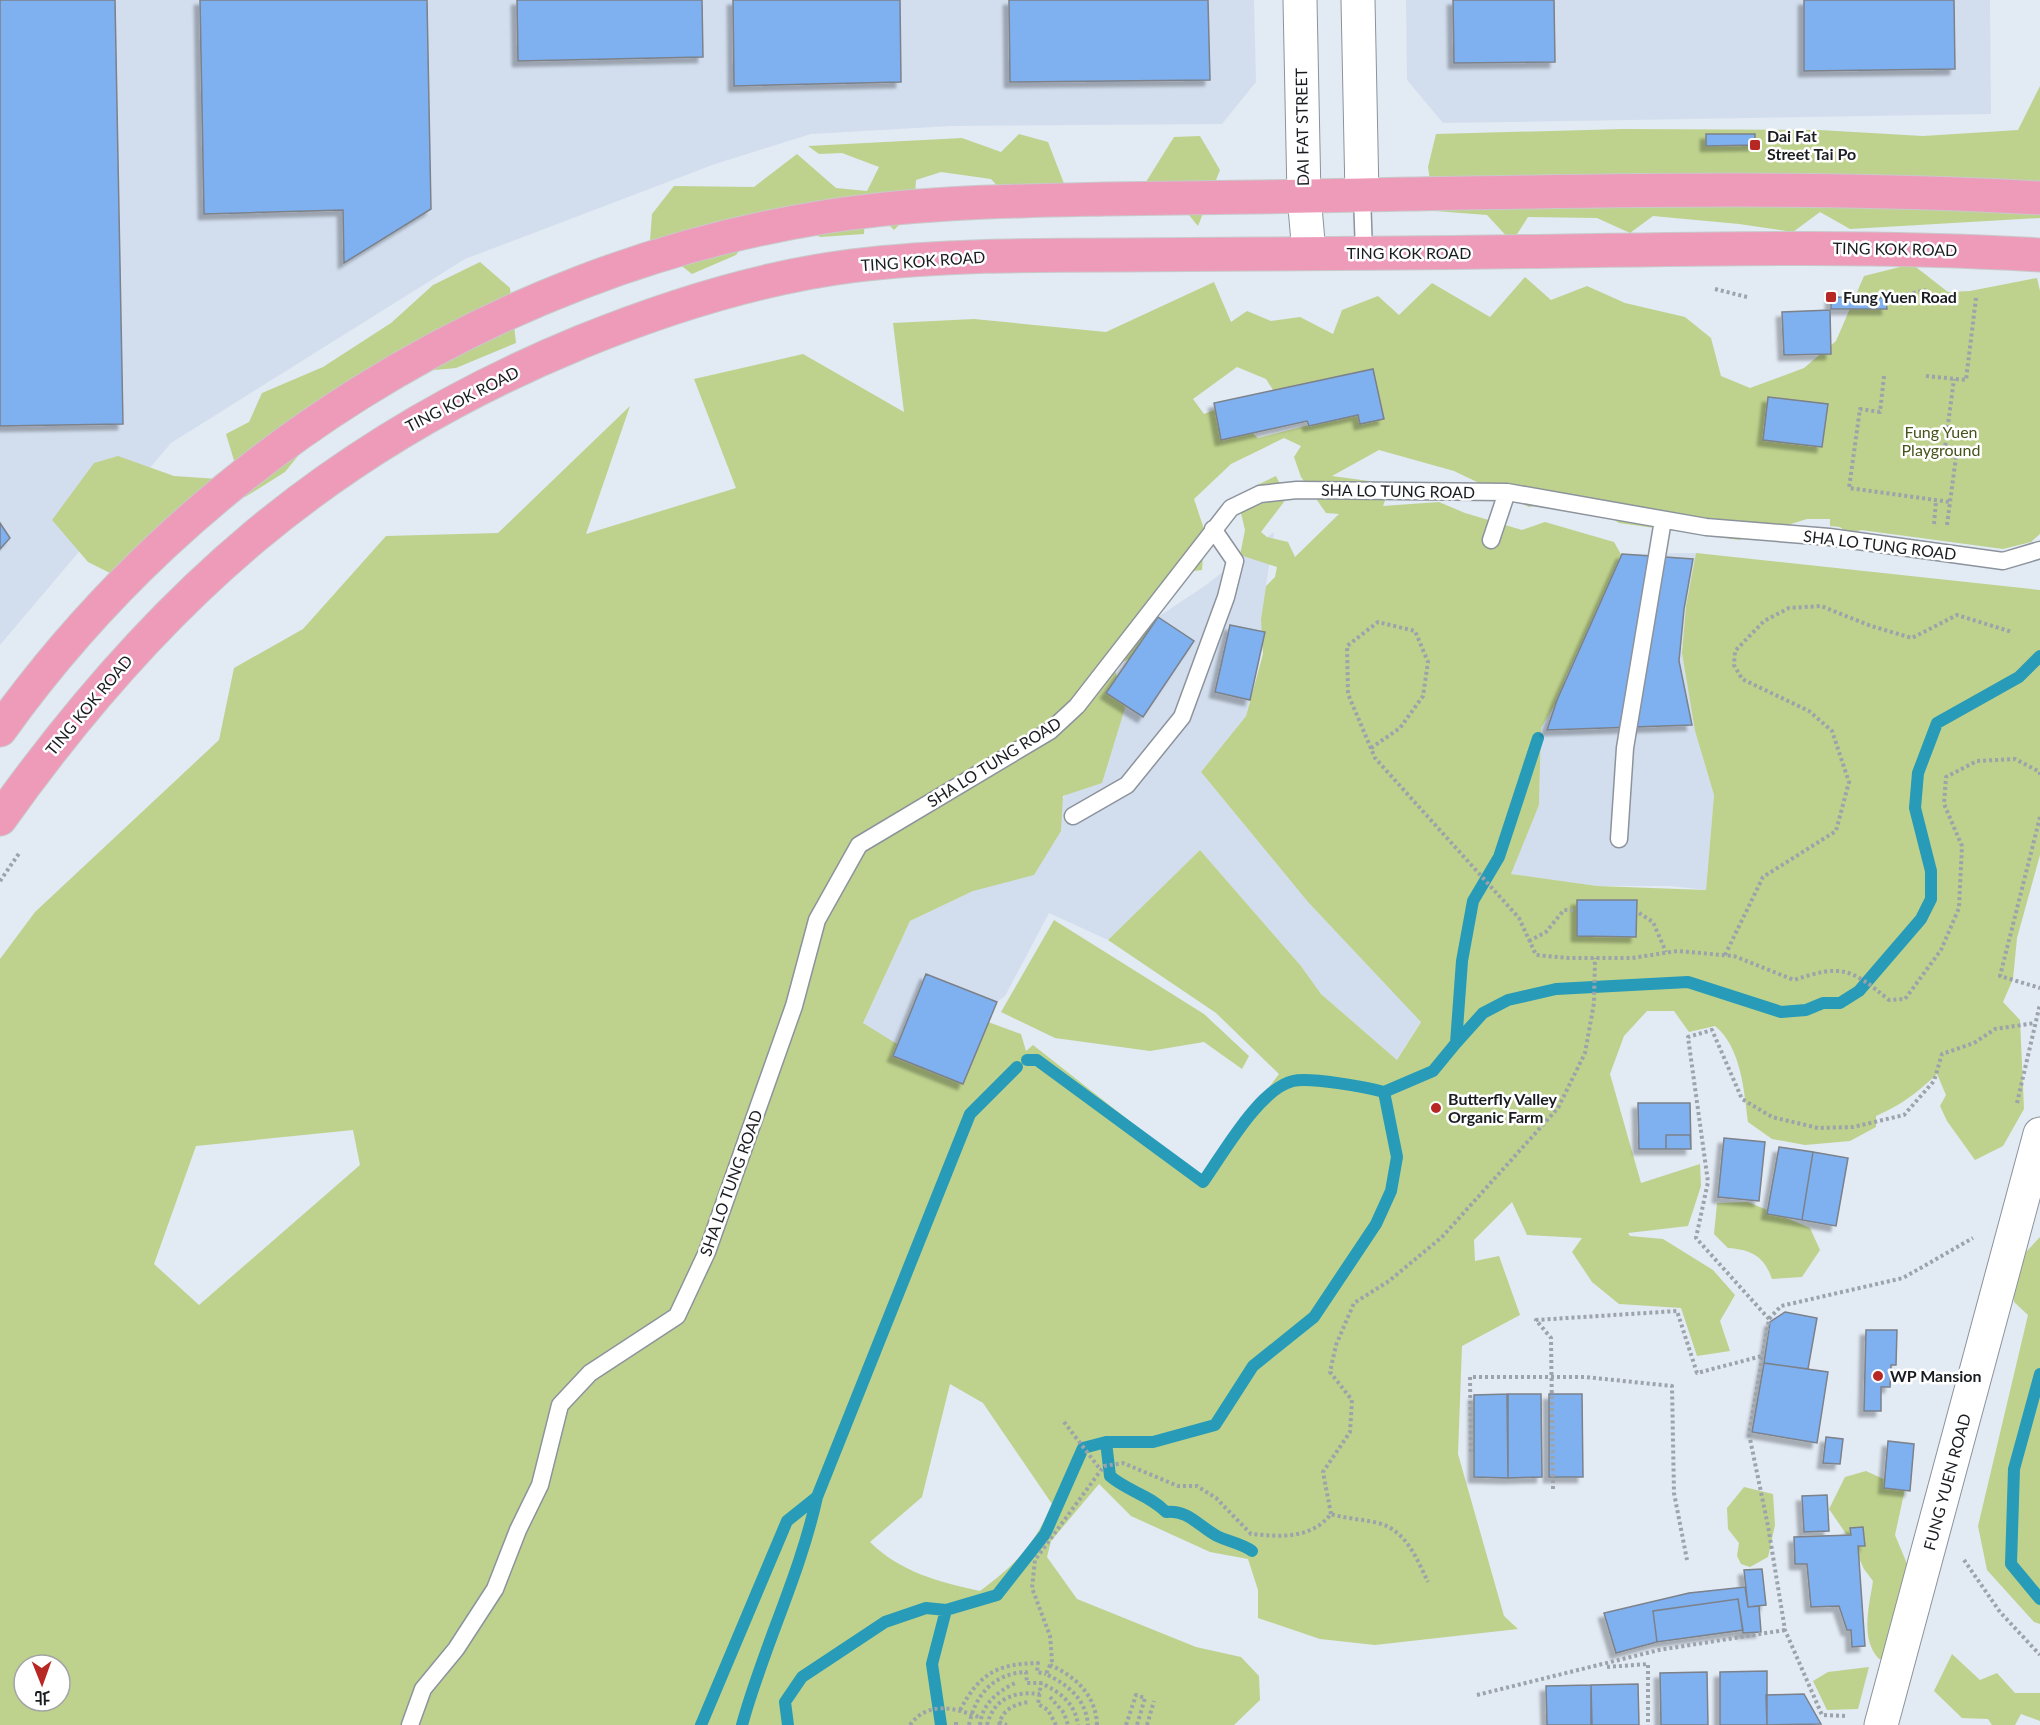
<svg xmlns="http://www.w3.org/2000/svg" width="2040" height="1725" font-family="Lato,'Noto Sans TC',sans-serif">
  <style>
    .built { fill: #d2deee }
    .green { fill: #bed28d; fill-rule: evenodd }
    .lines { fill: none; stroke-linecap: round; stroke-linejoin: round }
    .stream { stroke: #279bb7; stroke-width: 12 }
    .building { fill: #7fb0ef; stroke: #7b818a; stroke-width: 1.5; filter: url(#shadow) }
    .lane-casing { stroke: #8c939c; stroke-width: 19 }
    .secondary-casing { stroke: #8c939c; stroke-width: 35 }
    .primary-casing { stroke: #c8c9c9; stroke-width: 35 }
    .path { stroke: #9da3ab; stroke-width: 4; stroke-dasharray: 3 3; stroke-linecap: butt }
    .lane { stroke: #fff; stroke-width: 16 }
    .secondary { stroke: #fff; stroke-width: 33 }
    .primary { stroke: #ee9bba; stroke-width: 33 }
    .poi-dot { fill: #b72825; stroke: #fff; stroke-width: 2 }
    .labels { text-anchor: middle; stroke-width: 5; stroke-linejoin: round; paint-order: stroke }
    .street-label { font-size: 16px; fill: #1a1c20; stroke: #fff }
    .poi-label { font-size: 16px; font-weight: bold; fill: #1a1c20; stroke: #fff; text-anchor: start }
    .park-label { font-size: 16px; fill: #46531b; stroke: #fff }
  </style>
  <defs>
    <filter id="shadow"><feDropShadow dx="-5.5" dy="5.5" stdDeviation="1.5" flood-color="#0004"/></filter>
  </defs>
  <rect width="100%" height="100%" fill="#e2eaf4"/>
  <path class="built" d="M 0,0 L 1254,0 L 1256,82 L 1222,124 L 951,126 L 811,134 L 715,164 L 465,259 L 171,443 L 0,645 Z
    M 1406,0 L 1990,0 L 1991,114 L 1443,123 L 1407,80 Z
    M 1274,532 L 1261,619 L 1265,632 L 1246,716 L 1201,772 L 1308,902 L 1421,1021 L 1397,1060 L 1321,994 L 1301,966 L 1200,850 L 1108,940 L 1049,913 L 1005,996 L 997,1002 L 963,1084 L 893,1056 L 863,1023 L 910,921 L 973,891 L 1041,823 L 1104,752 L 1106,693 L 1158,617 L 1206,585 Z
    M 1696,553 L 1686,606 L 1682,653 L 1695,731 L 1714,795 L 1706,890 L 1670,886 L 1597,886 L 1510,874 L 1539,805 L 1541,728 L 1622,554 Z"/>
  <path class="green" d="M 2040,86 L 2040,218 L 1850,229 L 1820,212 L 1793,232 L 1739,224 L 1653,216 L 1630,233 L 1597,218 L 1528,217 L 1512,242 L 1487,215 L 1435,211 L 1428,167 L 1436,134 L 1623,129 L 1819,130 L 1923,136 L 2018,130 Z
    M 1019,134 L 1048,142 L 1065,186 L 1019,209 L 991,179 L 941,172 L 916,180 L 914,210 L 894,230 L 866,202 L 864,234 L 820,237 L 783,215 L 760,221 L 736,255 L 692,274 L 650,241 L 652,214 L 674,186 L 754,187 L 797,154 L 836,188 L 867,191 L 879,167 L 842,153 L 819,154 L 808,146 L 962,138 L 1001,152 Z
    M 1200,136 L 1220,170 L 1198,226 L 1184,209 L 1146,182 L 1174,137 Z
    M 480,262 L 510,288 L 516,343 L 456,368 L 412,372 L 318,431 L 285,472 L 245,497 L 226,434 L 249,422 L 262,393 L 323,367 L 391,323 L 433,285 Z
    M 1912,264 L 1948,292 L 1970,291 L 2037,278 L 2040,291 L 2040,534 L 2031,542 L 2003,549 L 1861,530 L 1849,534 L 1840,527 L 1830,526 L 1830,519 L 1807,519 L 1739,540 L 1619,523 L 1582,499 L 1529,507 L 1454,471 L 1379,450 L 1332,476 L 1391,484 L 1383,506 L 1439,502 L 1465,513 L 1522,530 L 1545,522 L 1614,542 L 1623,558 L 1565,679 L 1562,693 L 1541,728 L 1539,805 L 1511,874 L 1597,886 L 1706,890 L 1714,795 L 1695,731 L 1682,653 L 1686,606 L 1696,553 L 2040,590 L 2040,855 L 2017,938 L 2013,979 L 2003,1002 L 2020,1020 L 2024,1109 L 2003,1146 L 1975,1160 L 1947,1121 L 1940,1106 L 1946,1095 L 1937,1074 C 1917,1093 1901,1105 1876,1116 L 1876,1127 L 1850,1141 L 1805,1145 L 1772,1139 L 1748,1122 C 1744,1090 1741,1047 1715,1026 L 1689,1032 L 1674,1011 L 1647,1011 L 1624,1036 L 1610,1074 L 1641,1183 L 1700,1164 L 1701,1186 L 1688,1226 L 1628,1233 L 1630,1236 L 1663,1239 L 1713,1270 L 1735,1295 L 1720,1321 L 1730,1351 L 1697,1356 L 1681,1308 L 1619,1304 L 1592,1282 L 1572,1252 L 1582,1238 L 1527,1235 L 1512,1202 L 1474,1240 L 1475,1261 L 1499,1256 L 1520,1315 L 1462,1346 L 1458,1454 L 1504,1616 L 1518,1629 L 1375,1645 L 1320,1639 L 1258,1618 L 1258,1590 L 1248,1559 L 1210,1552 L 1131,1516 L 1099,1484 L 1051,1541 L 1047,1557 L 1077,1599 L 1196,1647 L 1241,1657 L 1259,1676 L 1260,1700 L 1234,1725 L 0,1725 L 0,959 L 35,912 L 219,740 L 234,668 L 303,629 L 386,536 L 498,533 L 630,406 L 586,534 L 736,488 L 694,379 L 803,354 L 904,412 L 893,323 L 974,319 L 1106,332 L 1214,282 L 1231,322 L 1247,311 L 1271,321 L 1300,317 L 1333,334 L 1342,310 L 1378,296 L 1399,315 L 1432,283 L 1490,317 L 1525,277 L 1551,300 L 1587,286 L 1625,303 L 1685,317 L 1711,338 L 1721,376 L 1750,388 L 1804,368 L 1836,341 L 1864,276 ZM 1237,367 L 1266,379 L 1285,409 L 1317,423 L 1258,438 L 1222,407 L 1204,414 L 1193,399 ZM 1284,438 L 1301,446 L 1294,457 L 1301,477 L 1326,513 L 1339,514 L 1295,557 L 1288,542 L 1267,537 L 1261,532 L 1287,498 L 1276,476 L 1253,487 L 1240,509 L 1245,530 L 1240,555 L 1277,567 L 1275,577 L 1266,586 L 1261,619 L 1263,654 L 1246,716 L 1201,772 L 1308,902 L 1421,1022 L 1397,1060 L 1321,994 L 1301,966 L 1200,850 L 1108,940 L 1216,1013 L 1279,1074 L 1201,1177 L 1033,1045 L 1026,1051 L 1021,1034 L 972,1016 L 918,1057 L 863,1023 L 910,921 L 973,891 L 1034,875 L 1061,831 L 1063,796 L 1102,783 L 1125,708 L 1114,666 L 1153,648 L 1153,610 L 1187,572 L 1202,570 L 1205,532 L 1194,499 L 1231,464 ZM 353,1130 L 360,1165 L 199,1305 L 154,1264 L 196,1146 ZM 950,1384 L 983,1403 L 1052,1504 C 1034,1546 1016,1564 980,1591 C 939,1582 900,1572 870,1542 L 922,1497 ZM 24,1665 L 60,1665 L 60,1701 L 24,1701 Z
    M 118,456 L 174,476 L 218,479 L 114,575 L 88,562 L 52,520 L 94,463 Z
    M 1054,920 L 1204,1014 L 1249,1056 L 1242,1069 L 1204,1042 L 1150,1051 L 1055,1038 L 1001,1012 Z
    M 1748,1202 L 1810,1228 L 1820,1250 L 1802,1277 L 1772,1279 C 1764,1256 1752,1250 1728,1248 L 1714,1234 L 1717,1203 Z
    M 2040,1237 L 2040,1624 L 2034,1622 L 1987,1570 L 1978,1526 L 2028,1315 L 2014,1302 L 2011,1268 Z
    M 1866,1471 L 1905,1489 L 1895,1535 L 1910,1571 L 1890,1660 L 1879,1659 C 1860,1639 1869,1607 1873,1581 L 1864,1569 L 1851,1541 L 1829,1509 L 1845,1477 Z
    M 1744,1487 L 1773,1494 L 1775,1525 L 1768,1557 L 1750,1567 L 1741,1564 L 1737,1556 L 1739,1543 L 1728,1529 L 1727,1508 Z
    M 1952,1654 L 1980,1680 L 1997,1673 L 2015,1693 L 2040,1693 L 2040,1721 L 2021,1714 L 2015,1725 L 1992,1725 L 1988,1719 L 1962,1718 L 1934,1691 Z
    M 1869,1667 L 1858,1709 L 1827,1710 L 1813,1681 L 1828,1672 Z"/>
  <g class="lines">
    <path class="stream" d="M 1456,1043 L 1483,1013 L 1508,1000 L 1556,989 L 1688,982 L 1781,1012 L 1806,1010 L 1823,1003 L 1840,1003 L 1859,991 L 1921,919 L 1931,899 L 1931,871 L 1915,808 L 1918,773 L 1937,723 L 2019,677 L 2040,656
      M 1027,1060 L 1037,1060 L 1203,1182 C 1223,1154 1259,1089 1293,1081 C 1310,1077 1366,1087 1384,1092
      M 2040,1374 L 2014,1469 L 2011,1564 L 2040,1599
      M 1106,1442 L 1110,1476 C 1127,1491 1150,1495 1166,1512 C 1187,1509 1200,1527 1217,1536 C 1229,1542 1241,1543 1252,1551
      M 701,1725 L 787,1521 L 817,1497 L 970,1114 L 1017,1067
      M 742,1725 C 763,1648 800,1575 817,1497
      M 788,1725 L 785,1702 L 802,1677 L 885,1622 L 926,1608 L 946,1610 L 997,1595 L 1045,1534 L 1083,1448 L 1106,1442 L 1153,1442 L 1215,1425 L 1253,1366 L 1314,1317 L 1376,1224 L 1391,1191 L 1397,1157 L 1384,1092 L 1433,1071 L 1456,1043 L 1462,961 L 1473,901 L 1499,857 L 1538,738
      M 941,1725 L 932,1664 L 946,1610"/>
  </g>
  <path class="building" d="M 0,0 L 115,0 L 123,424 L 0,426 Z
    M 200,0 L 427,0 L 431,209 L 344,263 L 343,210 L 204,214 Z
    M 517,0 L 702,0 L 703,57 L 518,61 Z
    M 733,0 L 900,0 L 901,82 L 734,86 Z
    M 1009,0 L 1208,0 L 1210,80 L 1010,82 Z
    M 1453,0 L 1554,0 L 1555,62 L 1454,63 Z
    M 1804,0 L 1954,0 L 1955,69 L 1804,71 Z
    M 1706,134 L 1755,134 L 1755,145 L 1706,146 Z
    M 1831,297 L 1886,298 L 1887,309 L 1831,309 Z
    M 1830,310 L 1831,354 L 1784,355 L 1782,312 Z
    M 1373,369 L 1384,419 L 1360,424 L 1358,415 L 1309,426 L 1307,421 L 1221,440 L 1214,403 Z
    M 1768,397 L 1828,404 L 1822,447 L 1763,440 Z
    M 0,523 L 10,538 L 0,549 Z
    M 1622,554 L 1693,559 L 1684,609 L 1679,661 L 1692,725 L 1547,730 L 1557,700 Z
    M 1158,617 L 1194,641 L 1143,717 L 1106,693 Z
    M 1230,625 L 1265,632 L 1250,700 L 1215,692 Z
    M 1577,900 L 1637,900 L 1636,937 L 1577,936 Z
    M 926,974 L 997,1002 L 963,1084 L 893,1056 Z
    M 1638,1103 L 1690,1103 L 1691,1149 L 1639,1149 Z
    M 1666,1135 L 1690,1135 L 1691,1149 L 1666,1149 Z
    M 1724,1138 L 1765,1142 L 1759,1201 L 1718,1197 Z
    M 1779,1147 L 1813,1152 L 1802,1220 L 1767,1214 Z
    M 1813,1152 L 1848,1158 L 1836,1226 L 1802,1220 Z
    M 1785,1312 L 1817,1318 L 1808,1369 L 1764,1363 L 1770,1322 Z
    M 1866,1330 L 1897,1330 L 1896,1365 L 1891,1365 L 1890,1387 L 1881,1387 L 1881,1411 L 1864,1411 Z
    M 1764,1363 L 1828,1372 L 1817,1443 L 1752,1432 Z
    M 1507,1394 L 1541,1394 L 1542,1477 L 1508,1478 Z
    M 1508,1394 L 1508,1478 L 1474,1477 L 1474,1395 Z
    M 1549,1394 L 1582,1394 L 1583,1477 L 1549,1477 Z
    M 1826,1437 L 1843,1439 L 1840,1464 L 1823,1463 Z
    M 1888,1441 L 1914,1444 L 1910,1491 L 1884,1488 Z
    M 1827,1495 L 1829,1531 L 1804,1532 L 1802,1496 Z
    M 1863,1527 L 1865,1546 L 1858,1546 L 1865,1646 L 1852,1647 L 1851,1630 L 1847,1630 L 1839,1606 L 1811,1607 L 1807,1564 L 1795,1564 L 1794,1537 L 1851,1535 L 1850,1528 Z
    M 1762,1569 L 1766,1605 L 1748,1607 L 1744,1570 Z
    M 1745,1587 L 1748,1607 L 1759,1606 L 1761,1632 L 1743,1633 L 1738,1599 L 1653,1611 L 1657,1642 L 1616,1653 L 1604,1613 L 1689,1593 Z
    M 1738,1599 L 1743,1630 L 1657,1642 L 1653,1611 Z
    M 1767,1671 L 1767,1725 L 1720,1725 L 1720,1672 Z
    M 1707,1672 L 1708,1725 L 1661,1725 L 1660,1673 Z
    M 1638,1684 L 1639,1725 L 1592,1725 L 1591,1685 Z
    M 1591,1685 L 1591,1725 L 1547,1725 L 1546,1686 Z
    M 1804,1694 L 1821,1724 L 1767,1725 L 1766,1695 Z"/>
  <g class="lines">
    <defs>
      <path id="lane" d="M 1362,195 L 1364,253
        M 1491,540 L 1507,492
        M 1073,816 L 1127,785 L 1182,717 L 1226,597 L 1235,561 L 1213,529
        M 1619,839 L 1625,748 L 1663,520
        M 410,1725 L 423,1689 L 456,1649 L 495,1589 L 518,1530 L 540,1485 L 560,1405 L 590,1373 L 677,1316 L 707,1252 L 794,1006 L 817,920 L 859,845 L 1050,731 L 1077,706 L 1231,508 L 1260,494 L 1297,490 L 1507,492 L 1706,527 L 1829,537 L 2003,561 L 2040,550"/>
      <path id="secondary" d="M 1300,0 L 1304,196 L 1309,253
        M 1358,0 L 1362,195
        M 1881,1725 L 2040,1134"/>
      <path id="primary" d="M 0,730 C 191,463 493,271 818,218 C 913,202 1010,201 1106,199 C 1191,198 1277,197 1362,195 C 1588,191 1814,185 2040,198
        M 0,819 C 157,598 328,446 581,342 C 667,307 758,278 851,266 C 940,255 1030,255 1120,255 C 1213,254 1307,254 1400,253 C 1614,252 1827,242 2040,255"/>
    </defs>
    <use href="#lane" class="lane-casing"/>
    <use href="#secondary" class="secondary-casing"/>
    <use href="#primary" class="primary-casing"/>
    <path class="path" d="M 1715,289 L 1747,297
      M 1901,296 L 1926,290
      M 1884,376 L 1880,412 L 1860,409 L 1849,488 L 1950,502
      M 1926,376 L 1966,380 L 1976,298
      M 1934,524 L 1936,501
      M 1947,525 L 1956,457 L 1944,455 L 1954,379
      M 1371,748 L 1400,728 L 1423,696 L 1428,662 L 1415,631 L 1378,622 L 1347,646 L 1348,694 L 1375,758 L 1519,918 L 1536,955 L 1568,958 L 1632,958 L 1677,951 L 1734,956 L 1794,980 C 1842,964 1850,968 1889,1000 L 1905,999 L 1941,950 L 1959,908 L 1962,846 L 1944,804 L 1946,777 L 1977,761 L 2015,759 L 2040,772 L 2040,777
      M 2040,817 L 2000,976 L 2040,988
      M 0,881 L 20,852
      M 1639,913 L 1653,922 L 1666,952
      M 1529,941 L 1546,932 L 1564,910 L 1573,910
      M 1725,955 L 1763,877 L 1836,831 L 1849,782 L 1832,731 L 1809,711 L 1742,679 L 1734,665 L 1735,651 L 1764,621 L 1789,608 L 1821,606 L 1871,626 L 1912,638 L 1957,615 L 2012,632
      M 2017,1103 L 2040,1004
      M 1769,1319 L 1696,1238 L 1708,1182 L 1688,1037 L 1712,1030 L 1742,1099 L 1772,1117 L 1818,1128 L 1853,1127 L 1904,1115 L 1934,1081 L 1942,1054 L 1974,1043 L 1995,1029 L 2035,1023
      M 1064,1422 L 1100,1469
      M 1471,1452 L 1470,1377 L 1585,1377 L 1672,1386 L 1674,1493 L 1687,1560
      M 1553,1489 L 1551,1338 L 1536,1320 L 1677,1311 L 1697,1373 L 1762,1356
      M 1331,1514 L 1323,1472 L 1350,1432 L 1352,1400 L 1330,1372 L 1336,1345 L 1354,1303 L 1389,1281 L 1442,1237 L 1558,1108 L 1585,1053 L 1594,1003 L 1595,958
      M 1964,1560 L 2000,1612 L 2040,1655
      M 1050,1665 L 1046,1674 C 1068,1685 1086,1699 1088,1725
      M 1607,1667 L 1648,1664 L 1648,1725
      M 1477,1695 L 1659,1650 L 1785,1630
      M 1050,1697 L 1064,1713 L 1068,1725
      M 960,1710 C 980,1673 997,1664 1038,1663 L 1037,1672 L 1046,1674
      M 1845,1716 L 1822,1715 L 1785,1630 L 1768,1526 L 1749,1434 L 1769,1319 L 1781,1306 L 1903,1278 L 1973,1238
      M 956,1722 L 956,1725
      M 999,1722 L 1007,1725
      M 910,1725 C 928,1700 956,1708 981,1718
      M 969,1725 C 975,1695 994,1673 1026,1672 L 1027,1683 L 1041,1683
      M 980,1725 C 982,1704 997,1692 1015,1683
      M 987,1725 C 994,1698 1014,1691 1040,1694
      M 999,1725 C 1002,1710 1014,1704 1029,1702
      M 1056,1725 L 1048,1710 L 1038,1704 L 1041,1683 C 1060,1692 1075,1703 1078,1725
      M 1097,1725 C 1096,1695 1075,1676 1050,1665 L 1052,1660 L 1050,1636 L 1032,1588 L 1035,1560 L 1104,1466 L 1123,1463 L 1178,1486 L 1197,1486 L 1216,1498 L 1251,1534 C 1282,1537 1311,1539 1331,1514 C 1347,1519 1362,1519 1378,1523 C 1406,1530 1417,1559 1428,1582
      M 1126,1725 L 1136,1695 L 1145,1698 L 1137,1725
      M 1147,1725 L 1154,1701"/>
    <use href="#lane" class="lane"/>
    <use href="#secondary" class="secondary"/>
    <use href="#primary" class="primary"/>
  </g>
  <g class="poi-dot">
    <rect x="1749" y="139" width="12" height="12" rx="3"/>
    <rect x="1825" y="291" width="12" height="12" rx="3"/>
    <circle cx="1436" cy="1108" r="6"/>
    <circle cx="1878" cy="1376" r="6"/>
  </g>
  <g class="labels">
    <g class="street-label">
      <text transform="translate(1302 127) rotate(-91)" y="6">DAI FAT STREET</text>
      <text transform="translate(1895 249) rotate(1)" y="6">TING KOK ROAD</text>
      <text x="1409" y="259">TING KOK ROAD</text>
      <text transform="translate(923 261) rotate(-4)" y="6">TING KOK ROAD</text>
      <text transform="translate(462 399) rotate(-27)" y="6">TING KOK ROAD</text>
      <text transform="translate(1398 491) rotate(1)" y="6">SHA LO TUNG ROAD</text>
      <text transform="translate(1880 545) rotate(7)" y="6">SHA LO TUNG ROAD</text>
      <text transform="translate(89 705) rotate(-50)" y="6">TING KOK ROAD</text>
      <text transform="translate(994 762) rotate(-32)" y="6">SHA LO TUNG ROAD</text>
      <text transform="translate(731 1183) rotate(-70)" y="6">SHA LO TUNG ROAD</text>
      <text transform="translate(1947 1482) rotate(-75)" y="6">FUNG YUEN ROAD</text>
    </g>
    <g class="poi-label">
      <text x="1767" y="142">Dai Fat<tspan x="1767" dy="18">Street Tai Po</tspan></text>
      <text x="1843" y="303">Fung Yuen Road</text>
      <text x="1448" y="1105">Butterfly Valley<tspan x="1448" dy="18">Organic Farm</tspan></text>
      <text x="1890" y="1382">WP Mansion</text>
    </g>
    <g class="park-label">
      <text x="1941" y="438">Fung Yuen<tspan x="1941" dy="18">Playground</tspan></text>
    </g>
  </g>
  <g transform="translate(42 1683) rotate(179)"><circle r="28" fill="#ffffff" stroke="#a3a4a6" stroke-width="1.5"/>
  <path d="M0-4.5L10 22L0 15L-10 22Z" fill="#b72825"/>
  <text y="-9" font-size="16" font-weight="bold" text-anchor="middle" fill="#1a1c20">北</text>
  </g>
</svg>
